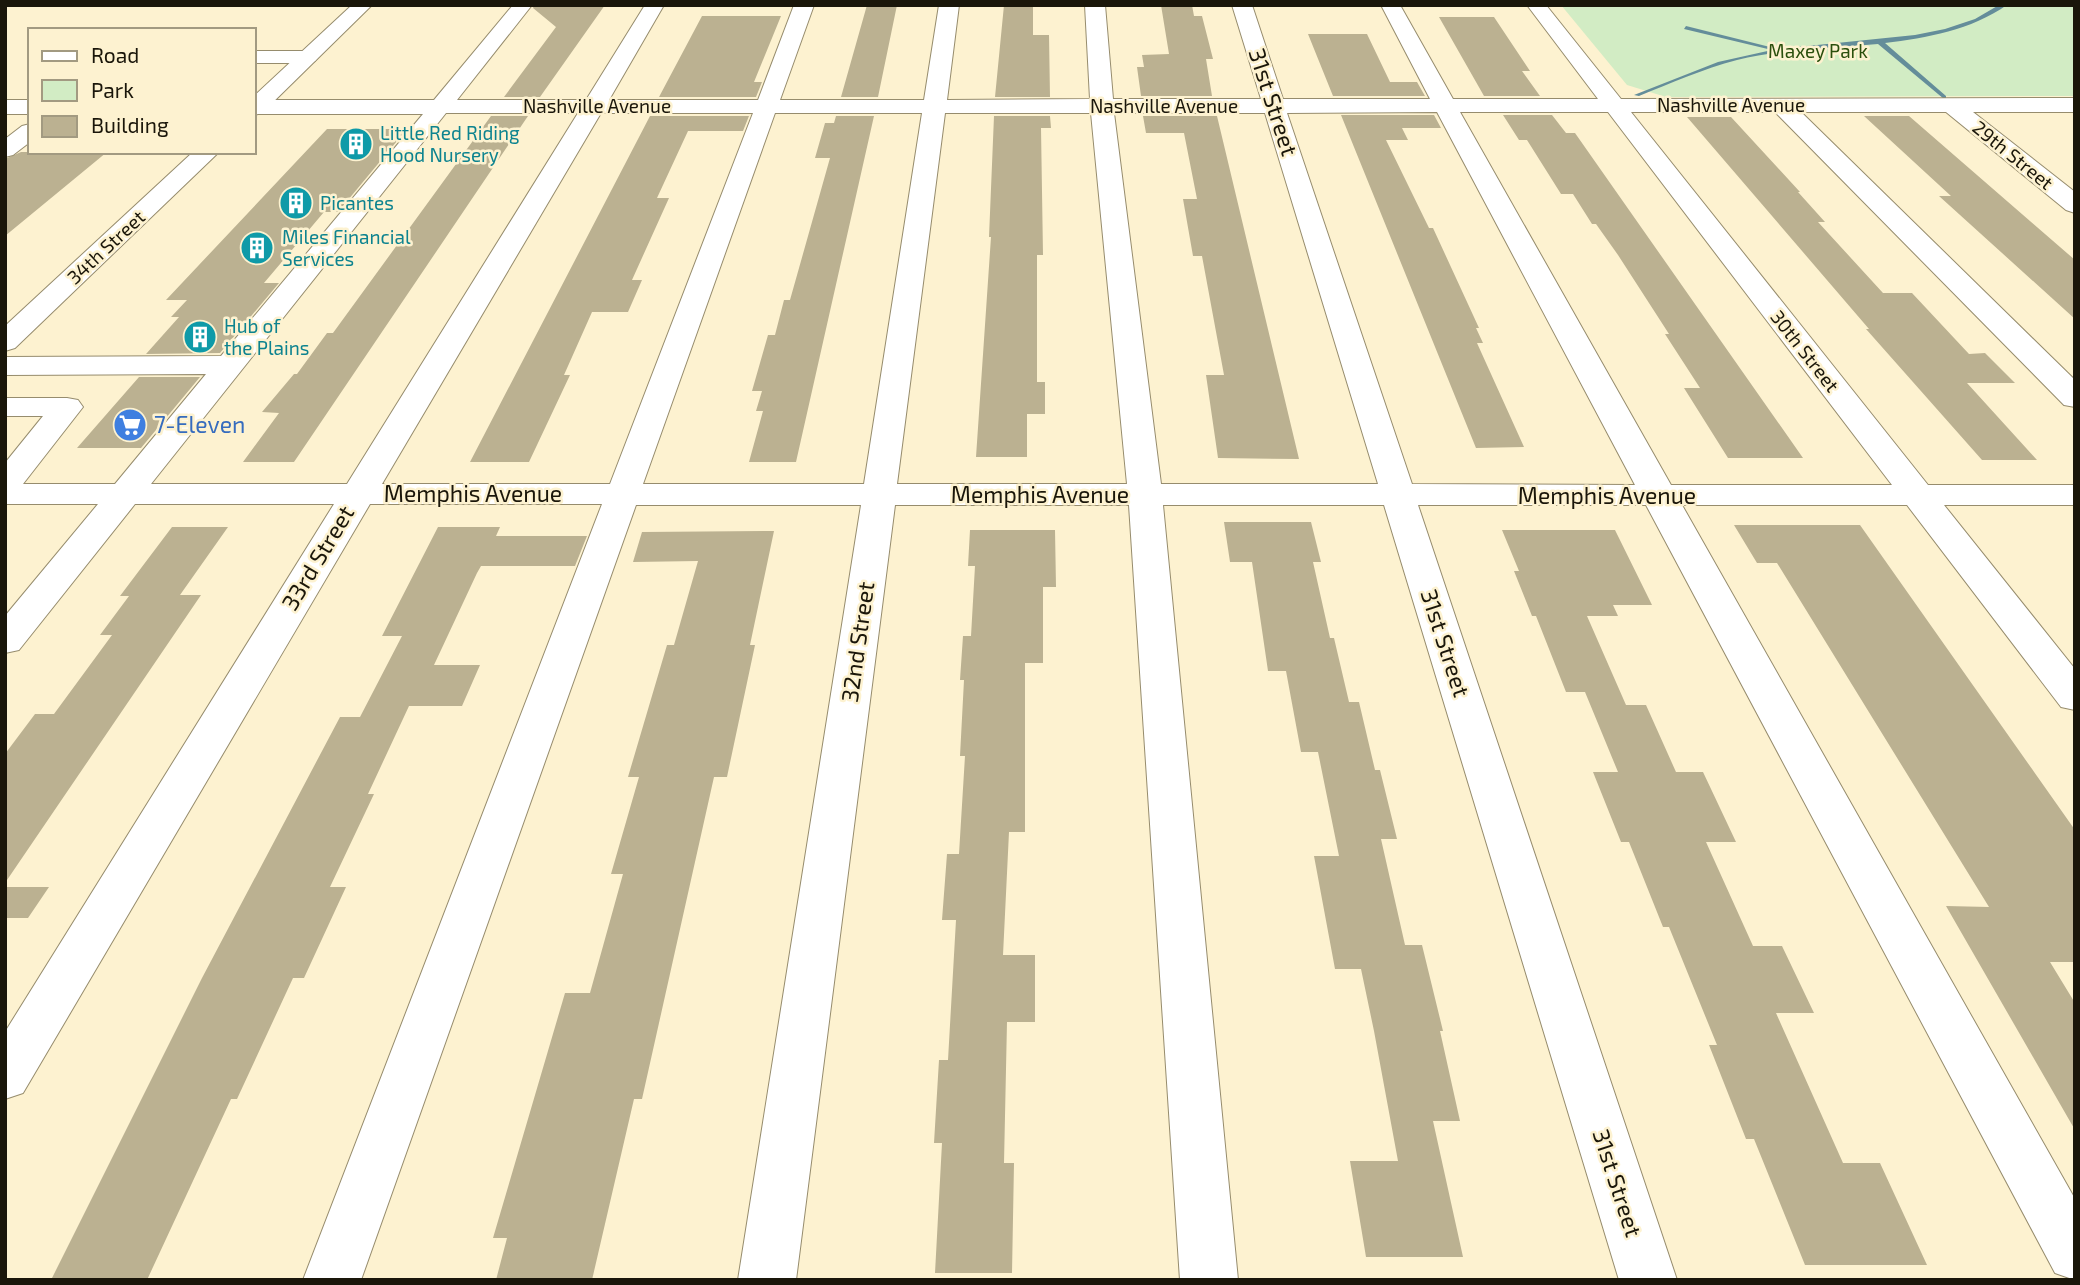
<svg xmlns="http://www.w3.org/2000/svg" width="2080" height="1285" font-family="'Exo 2',sans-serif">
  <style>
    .green { fill: #d2ecc4 }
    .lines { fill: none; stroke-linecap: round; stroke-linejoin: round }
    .stream { fill: #648d9a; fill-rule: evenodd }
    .building { fill: #bbb191 }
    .minor-casing { stroke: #968c6d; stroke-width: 2 }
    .major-casing { stroke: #968c6d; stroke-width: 2 }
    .minor { fill: #fff; fill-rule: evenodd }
    .major { fill: #fff; fill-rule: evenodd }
    .labels { text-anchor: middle; stroke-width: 5; stroke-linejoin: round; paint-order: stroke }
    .far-park-label { font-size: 19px; fill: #2b4f0d; stroke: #fdf2d0 }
    .far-street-label { font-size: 19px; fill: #1a160a; stroke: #fdf2d0 }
    .far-culture-label { font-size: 19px; fill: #0d838f; stroke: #fdf2d0; text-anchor: start }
    .street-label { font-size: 23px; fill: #1a160a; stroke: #fdf2d0 }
    .shop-label { font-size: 23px; fill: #366cbe; stroke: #fdf2d0; text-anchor: start }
  </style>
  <rect width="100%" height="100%" fill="#fdf2d0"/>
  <path class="green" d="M 1561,5 L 2075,5 L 2075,96 L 1666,97 L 1627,85 Z"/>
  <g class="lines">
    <path class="stream" d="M 1999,5 L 2007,5 C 1971,30 1927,38 1885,43 L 1946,96 L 1946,98 L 1944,99 L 1878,44 C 1831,48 1783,49 1737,60 C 1703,69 1671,83 1639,96 L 1634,95 L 1718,62 L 1772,50 L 1684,29 L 1686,26 L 1778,49 L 1915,35 L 1945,29 L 1975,19 Z"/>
  </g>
  <path class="building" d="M 534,5 L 605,5 L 540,97 L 504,97 L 556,27 L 533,8 Z
    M 867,5 L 897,5 L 878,97 L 841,97 Z
    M 1004,5 L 1033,5 L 1033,35 L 1049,35 L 1050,97 L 995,97 Z
    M 1161,5 L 1192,5 L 1194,16 L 1202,16 L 1213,59 L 1206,59 L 1212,96 L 1141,96 L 1137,67 L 1144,67 L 1142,55 L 1169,54 Z
    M 702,16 L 781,16 L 754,82 L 762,82 L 756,97 L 659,97 Z
    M 1439,17 L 1494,17 L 1530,71 L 1522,71 L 1540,96 L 1484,96 Z
    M 1308,34 L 1367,34 L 1390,82 L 1417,82 L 1425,96 L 1333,96 Z
    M 1341,115 L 1434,115 L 1441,128 L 1402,128 L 1408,140 L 1386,140 L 1429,228 L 1433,228 L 1479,328 L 1476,328 L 1483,343 L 1477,343 L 1524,447 L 1476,448 Z
    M 1503,115 L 1552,115 L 1566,133 L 1575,133 L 1803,458 L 1728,458 L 1684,388 L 1700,388 L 1665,334 L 1669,334 L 1618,255 L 1596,224 L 1592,224 L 1573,194 L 1561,194 L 1527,140 L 1519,140 Z
    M 491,116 L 528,116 L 294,462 L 243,462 L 279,413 L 262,412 L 294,374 L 297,374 L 327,333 L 333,333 Z
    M 650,116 L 749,116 L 743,131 L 688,131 L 657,198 L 669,198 L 632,280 L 642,280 L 628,312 L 592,312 L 564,375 L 570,375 L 529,462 L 470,462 Z
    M 836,116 L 874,116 L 796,462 L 749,462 L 763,411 L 756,411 L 762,391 L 752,391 L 768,335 L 775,335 L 784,300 L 790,300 L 830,158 L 815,158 L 825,123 L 834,123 Z
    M 994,116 L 1050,116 L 1051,128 L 1041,128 L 1043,255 L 1037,255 L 1037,382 L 1045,382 L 1045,414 L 1027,414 L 1027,457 L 976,457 L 991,237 L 989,237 Z
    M 1143,116 L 1217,116 L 1299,459 L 1218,458 L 1206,375 L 1224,375 L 1202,256 L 1193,256 L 1183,199 L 1197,199 L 1184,133 L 1146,133 Z
    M 1864,116 L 1909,116 L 2075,260 L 2075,319 L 1939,196 L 1951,196 Z
    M 1687,117 L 1731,117 L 1800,192 L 1798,192 L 1825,222 L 1818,222 L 1883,293 L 1912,293 L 1969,354 L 1985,353 L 2015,383 L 1967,383 L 2037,460 L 1982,460 L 1866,329 L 1869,329 Z
    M 327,129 L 407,129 L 338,212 L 324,212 L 264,283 L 279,283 L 220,353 L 146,354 L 179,317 L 171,317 L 187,300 L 166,300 Z
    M 21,152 L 107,152 L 5,236 L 5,159 Z
    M 139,377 L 200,377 L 141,448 L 77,448 Z
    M 1224,522 L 1311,522 L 1321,562 L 1313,562 L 1330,638 L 1334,638 L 1349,702 L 1359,702 L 1375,770 L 1380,770 L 1397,839 L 1381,839 L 1405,945 L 1422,945 L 1443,1031 L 1440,1031 L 1460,1121 L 1433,1121 L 1463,1257 L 1366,1257 L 1350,1161 L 1398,1161 L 1374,1031 L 1361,969 L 1335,969 L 1314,856 L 1339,856 L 1318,752 L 1301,752 L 1286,671 L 1268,671 L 1252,562 L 1230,562 Z
    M 1734,525 L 1860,525 L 2075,830 L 2075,962 L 2050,962 L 2075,1003 L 2075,1130 L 1946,906 L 1989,907 L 1777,563 L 1757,563 Z
    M 172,527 L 228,527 L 180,595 L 201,595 L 5,883 L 5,754 L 35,714 L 54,714 L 112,635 L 100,635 L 129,596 L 120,596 Z
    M 438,527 L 500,527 L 496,536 L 587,536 L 575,566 L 481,566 L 477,573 L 434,665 L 480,665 L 462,706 L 409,706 L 368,794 L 374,794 L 330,887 L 346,887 L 304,978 L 293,978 L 237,1099 L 231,1099 L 147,1280 L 51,1280 L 202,978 L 340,717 L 360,717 L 402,636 L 382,636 Z
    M 970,530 L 1055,530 L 1056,587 L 1043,587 L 1043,663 L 1025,663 L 1025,832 L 1009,832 L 1003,955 L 1035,955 L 1035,1022 L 1007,1022 L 1004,1163 L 1014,1163 L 1012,1273 L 935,1273 L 942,1143 L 934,1143 L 939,1060 L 948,1060 L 956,920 L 942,920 L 947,854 L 959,854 L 965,756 L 960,756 L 964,680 L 960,680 L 963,636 L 971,636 L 975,566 L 968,566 Z
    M 1502,530 L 1615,530 L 1652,605 L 1613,605 L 1618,616 L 1587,616 L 1626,705 L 1646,705 L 1676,772 L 1703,772 L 1736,842 L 1706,842 L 1753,946 L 1782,946 L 1814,1013 L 1776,1013 L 1843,1163 L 1880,1163 L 1927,1265 L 1805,1265 L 1754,1139 L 1746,1139 L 1709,1045 L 1717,1045 L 1669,927 L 1663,927 L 1629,842 L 1621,842 L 1593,772 L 1618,772 L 1585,692 L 1566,692 L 1536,616 L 1532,616 L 1514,571 L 1519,571 Z
    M 774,531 L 750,645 L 755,645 L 727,777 L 714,777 L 642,1099 L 634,1099 L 592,1280 L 496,1280 L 507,1238 L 493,1238 L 565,993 L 590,993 L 623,874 L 611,874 L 639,777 L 628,777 L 667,645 L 674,645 L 698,561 L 633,562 L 642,532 Z
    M 5,887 L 49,887 L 28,918 L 5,918 Z"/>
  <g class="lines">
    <defs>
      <path id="minor" d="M 513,5 L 532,5 L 457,100 L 586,100 L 645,5 L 664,5 L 609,100 L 758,100 L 794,5 L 814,5 L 780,100 L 924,100 L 939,5 L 959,5 L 947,100 L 1090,99 L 1085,5 L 1105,5 L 1113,99 L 1261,99 L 1232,5 L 1252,5 L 1283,99 L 1430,99 L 1381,5 L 1400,5 L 1453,99 L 1598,99 L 1527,5 L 1546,5 L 1621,99 L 2075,98 L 2075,112 L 1973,112 L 2075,192 L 2075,213 L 2066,210 L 1946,112 L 1801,112 L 2075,380 L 2075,407 L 2064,405 L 1775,112 L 1631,112 L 1928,485 L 2075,485 L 2075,505 L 1944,505 L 2075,669 L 2075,710 L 2061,707 L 1907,505 L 1682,505 L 2075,1199 L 2075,1280 L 2055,1273 L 1646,505 L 1418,505 L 1677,1280 L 1619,1280 L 1384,505 L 1163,505 L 1238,1280 L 1180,1280 L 1129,505 L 895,505 L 796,1280 L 738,1280 L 861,505 L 636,505 L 361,1280 L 303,1280 L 602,504 L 370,504 L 23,1093 L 5,1099 L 5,1032 L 334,504 L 135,504 L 19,650 L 5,653 L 5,616 L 98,504 L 5,504 L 5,463 L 43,416 L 5,416 L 5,398 L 67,398 L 78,400 L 83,407 L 23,484 L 115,484 L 206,374 L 5,375 L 5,357 L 221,356 L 423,114 L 254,114 L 254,100 L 434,100 ZM 1437,112 L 1635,485 L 1412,484 L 1287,113 ZM 1460,112 L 1608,112 L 1892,485 L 1671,485 ZM 446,113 L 578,113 L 347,484 L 151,484 ZM 601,113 L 753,113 L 610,484 L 382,484 ZM 775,113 L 922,113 L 864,484 L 643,484 ZM 945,113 L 1091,113 L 1127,484 L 897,484 ZM 1114,113 L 1265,113 L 1378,484 L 1161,484 Z
        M 254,51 L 308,51 L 315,53 L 318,57 L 315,61 L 308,63 L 254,63 Z
        M 5,100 L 30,100 L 30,114 L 5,114 Z
        M 30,124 L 30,142 L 13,155 L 5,157 L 5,139 L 22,126 Z"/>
      <path id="major" d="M 352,5 L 372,5 L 262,113 L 254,115 L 254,96 Z
        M 193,152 L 219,152 L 15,348 L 5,351 L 5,326 Z"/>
    </defs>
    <use href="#minor" class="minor-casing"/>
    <use href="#major" class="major-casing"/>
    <use href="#minor" class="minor"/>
    <use href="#major" class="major"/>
  </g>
  <defs>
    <symbol id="building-disc" viewBox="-11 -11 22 22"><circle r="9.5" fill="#0f9aa8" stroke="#fdf2d0"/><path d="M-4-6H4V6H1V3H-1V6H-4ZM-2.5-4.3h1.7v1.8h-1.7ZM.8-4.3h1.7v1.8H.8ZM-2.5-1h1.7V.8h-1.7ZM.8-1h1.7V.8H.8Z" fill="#fff"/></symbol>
    <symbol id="supermarket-disc" viewBox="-11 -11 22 22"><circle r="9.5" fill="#3f7fe0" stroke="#fdf2d0"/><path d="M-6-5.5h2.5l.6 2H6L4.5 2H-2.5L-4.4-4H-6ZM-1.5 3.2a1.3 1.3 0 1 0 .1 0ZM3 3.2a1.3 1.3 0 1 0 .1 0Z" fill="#fff"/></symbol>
  </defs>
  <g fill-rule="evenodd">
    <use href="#building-disc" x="337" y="125" width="38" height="38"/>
    <use href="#building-disc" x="277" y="184" width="38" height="38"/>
    <use href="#building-disc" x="238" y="229" width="38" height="38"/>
    <use href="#building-disc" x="181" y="318" width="38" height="38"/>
    <use href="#supermarket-disc" x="111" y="406" width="38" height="38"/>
  </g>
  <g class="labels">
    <g class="far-park-label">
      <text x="1818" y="58">Maxey Park</text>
    </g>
    <g class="far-street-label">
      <text x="1731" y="112">Nashville Avenue</text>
      <text x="597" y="113">Nashville Avenue</text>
      <text x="1164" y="113">Nashville Avenue</text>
      <text transform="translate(2013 155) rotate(39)" y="7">29th Street</text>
      <text transform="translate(106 247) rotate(-43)" y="7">34th Street</text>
      <text transform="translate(1805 351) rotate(52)" y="7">30th Street</text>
    </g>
    <g class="far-culture-label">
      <text x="380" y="140">Little Red Riding<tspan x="380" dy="22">Hood Nursery</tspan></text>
      <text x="320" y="210">Picantes</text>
      <text x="282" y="244">Miles Financial<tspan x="282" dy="22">Services</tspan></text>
      <text x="224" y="333">Hub of<tspan x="224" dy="22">the Plains</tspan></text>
    </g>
    <g class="street-label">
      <text transform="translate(1273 102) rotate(72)" y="8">31st Street</text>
      <text x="473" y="502">Memphis Avenue</text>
      <text x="1040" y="503">Memphis Avenue</text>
      <text x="1607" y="504">Memphis Avenue</text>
      <text transform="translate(318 558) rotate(-59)" y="8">33rd Street</text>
      <text transform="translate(858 642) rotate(-82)" y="8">32nd Street</text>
      <text transform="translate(1445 643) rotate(72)" y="8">31st Street</text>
      <text transform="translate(1617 1183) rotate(72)" y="8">31st Street</text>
    </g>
    <g class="shop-label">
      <text x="154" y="433">7-Eleven</text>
    </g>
  </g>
  <rect width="2080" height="1285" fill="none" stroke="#1a160a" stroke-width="14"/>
  <rect x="28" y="28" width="228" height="126" fill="#fdf2d0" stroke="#a29a81" stroke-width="2"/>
  <rect x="42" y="51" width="35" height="10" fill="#ffffff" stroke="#a29a81" stroke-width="2"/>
  <text x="91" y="63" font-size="21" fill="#1a160a">Road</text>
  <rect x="42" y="80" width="35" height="21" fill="#d2ecc4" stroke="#a29a81" stroke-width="2"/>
  <text x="91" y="98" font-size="21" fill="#1a160a">Park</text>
  <rect x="42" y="116" width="35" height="21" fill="#bbb191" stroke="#a29a81" stroke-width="2"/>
  <text x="91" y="133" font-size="21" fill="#1a160a">Building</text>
</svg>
